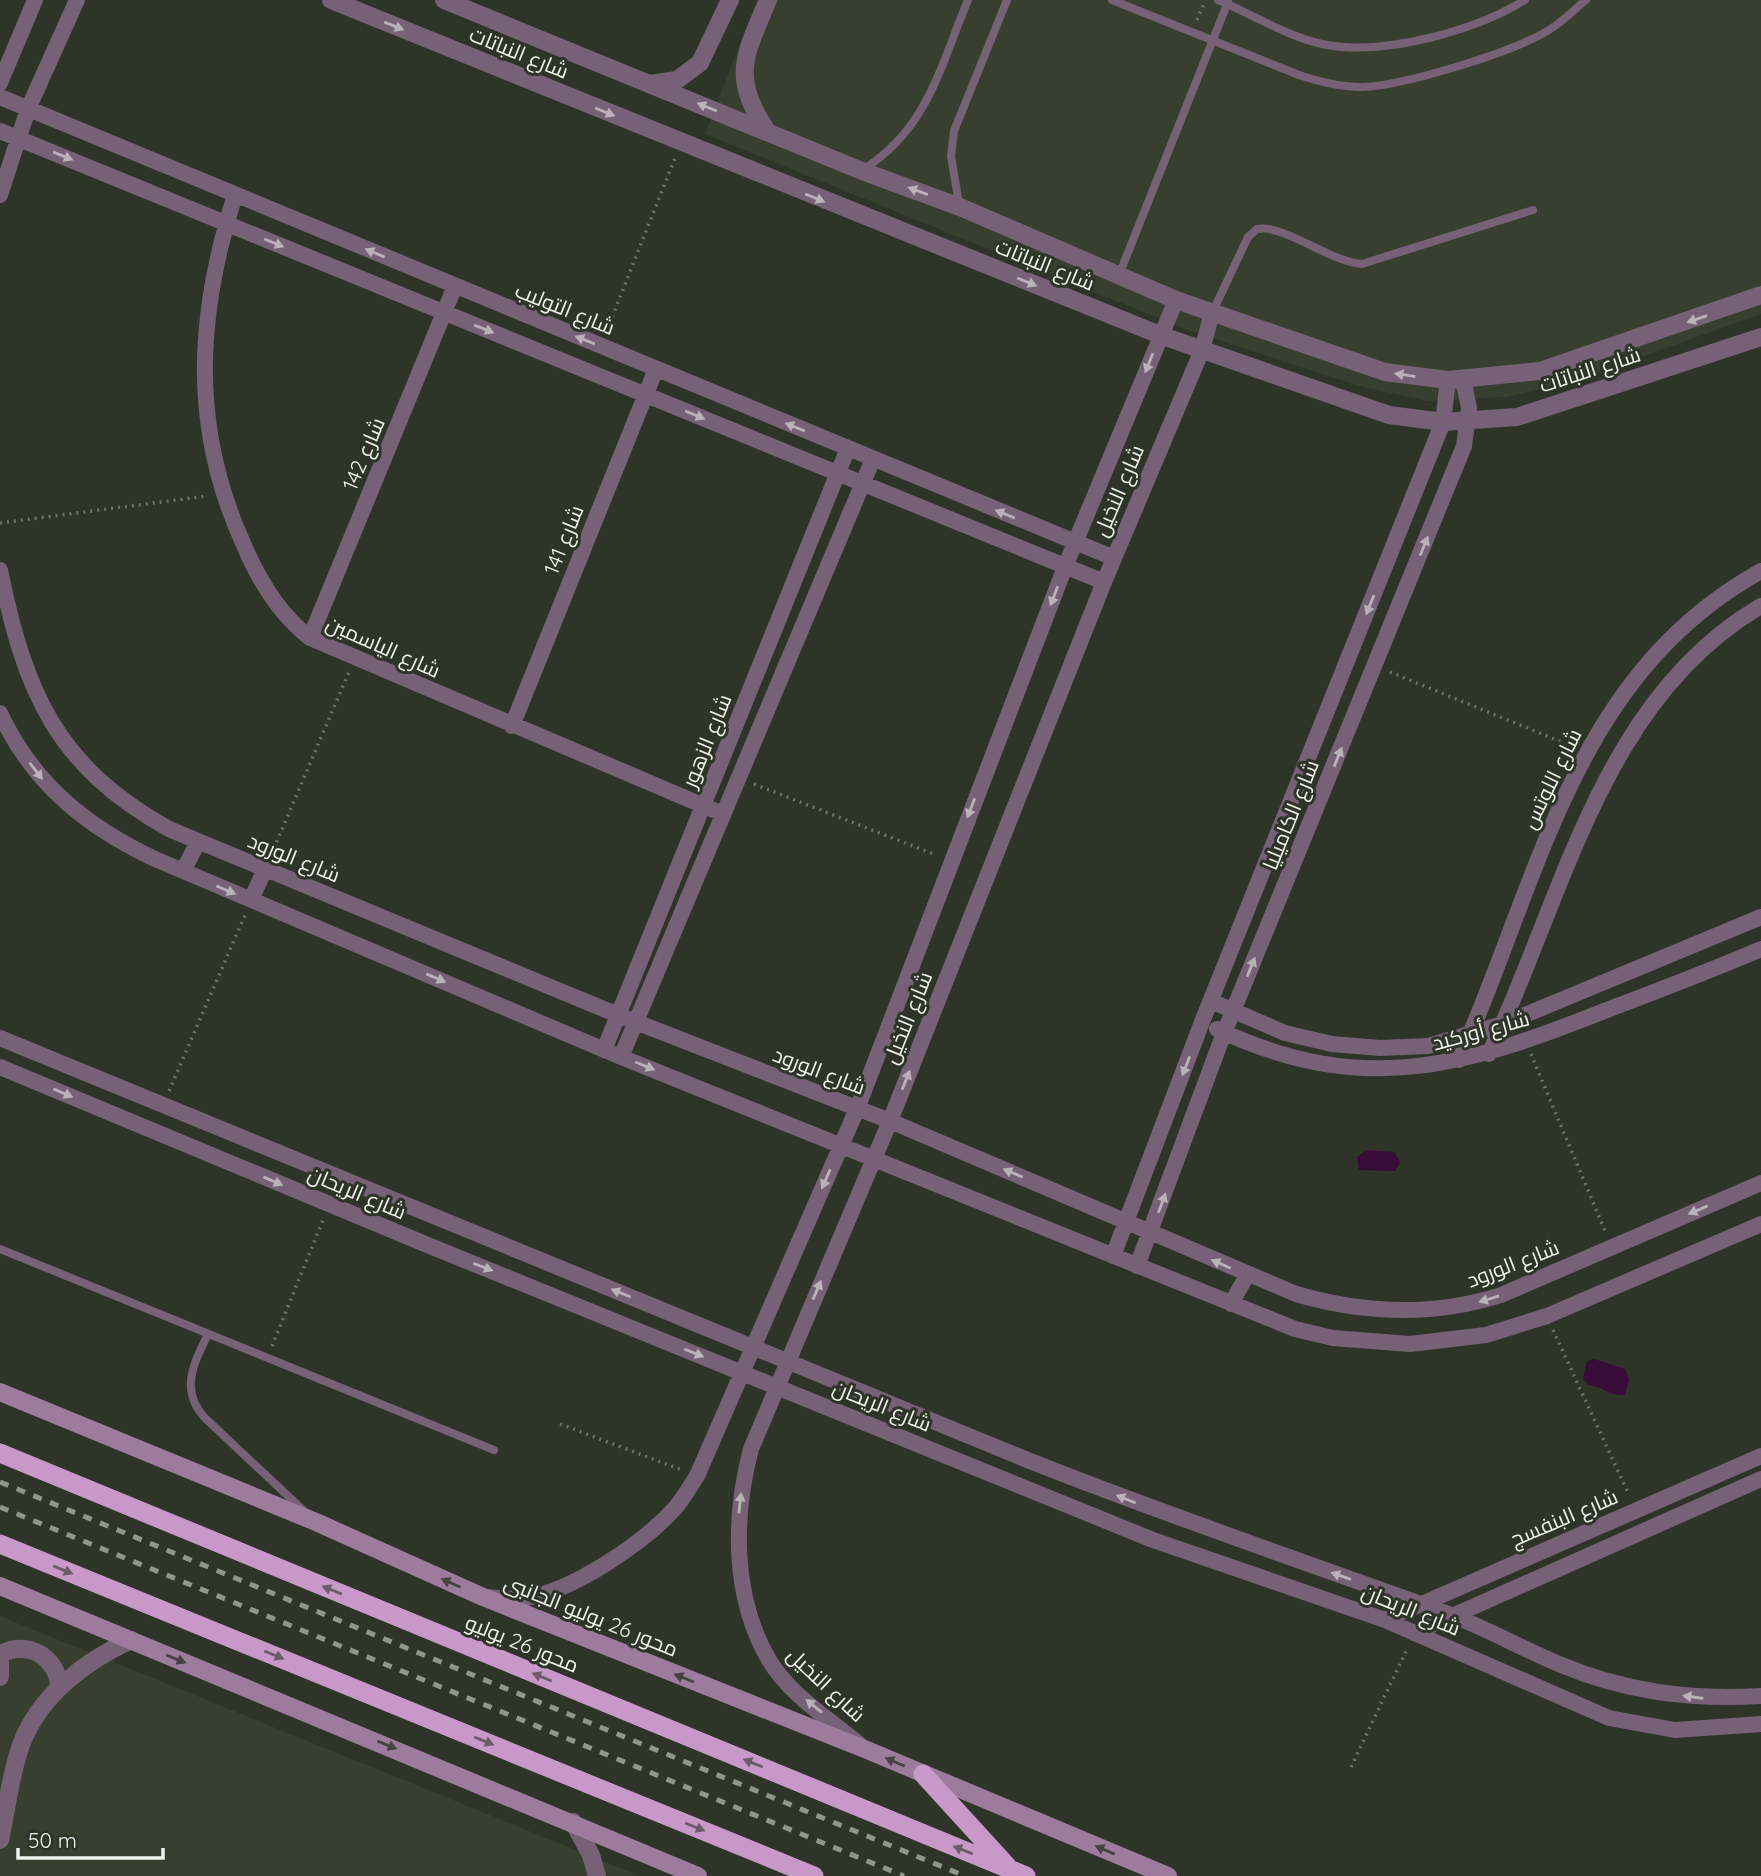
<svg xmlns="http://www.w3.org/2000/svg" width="1761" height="1876" font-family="Quicksand,Cairo,sans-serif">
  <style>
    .built { fill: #383f2e }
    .water { fill: #370c39 }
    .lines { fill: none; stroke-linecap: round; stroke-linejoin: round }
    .path { stroke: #6e7268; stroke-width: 3.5; stroke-dasharray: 2 5; stroke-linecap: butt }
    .service { stroke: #766177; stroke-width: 8 }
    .minor { stroke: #766177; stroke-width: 16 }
    .tertiary { stroke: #766177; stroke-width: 18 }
    .secondary { stroke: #9d7b9d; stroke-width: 18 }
    .trunk { stroke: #c898c8; stroke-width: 19 }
    .rail { stroke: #91958c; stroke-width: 5; stroke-dasharray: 9 9; stroke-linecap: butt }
    .oneway { fill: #bab2b8 }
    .oneway2 { fill: #6c5c69 }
    .oneway3 { fill: #454240 }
    .labels { text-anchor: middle; stroke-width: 6; stroke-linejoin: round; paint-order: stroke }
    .street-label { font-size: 21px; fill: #f1f4ed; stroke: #2f3429 }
  </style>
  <rect width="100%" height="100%" fill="#2f3429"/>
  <path class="built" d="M 757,0 L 1761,0 L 1761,314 L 1577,380 L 1506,397 L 1428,401 L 1363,387 L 1188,330 L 705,134 Z
    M 0,1616 L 640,1876 L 0,1876 Z"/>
  <path class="water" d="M 1366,1150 L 1394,1152 L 1400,1162 L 1395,1171 L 1359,1170 L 1357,1157 Z
    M 1594,1359 L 1625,1369 L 1629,1379 L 1625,1395 C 1608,1396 1603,1386 1588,1385 L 1583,1378 L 1587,1361 Z"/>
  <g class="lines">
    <path class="path" d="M 1197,20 L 1205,1
      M 607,330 L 675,158
      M 0,523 L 207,496
      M 1390,672 L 1574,747
      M 754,784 L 936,855
      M 271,855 L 349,672
      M 1531,1054 L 1605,1231
      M 169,1091 L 245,915
      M 1553,1330 L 1629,1495
      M 272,1346 L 323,1220
      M 560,1424 L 682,1470
      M 1351,1767 L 1408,1647"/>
    <path class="service" d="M 1112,0 L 1299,75 C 1320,82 1340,87 1362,87 C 1403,86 1518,51 1552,28 C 1564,20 1575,9 1586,0
      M 1218,0 C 1252,14 1286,36 1322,44 C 1381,57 1475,31 1525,0
      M 864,169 C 928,128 940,67 968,0
      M 959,204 L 951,156 L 954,131 L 1007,0
      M 1119,275 L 1228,2
      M 1213,311 L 1248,237 L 1257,229 C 1284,224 1330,262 1362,264 L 1533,210
      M 0,1249 L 494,1450
      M 208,1334 C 194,1363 179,1390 205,1418 L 304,1511"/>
    <path class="minor" d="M 0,83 L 35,0
      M 0,97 L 1114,558
      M 0,131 L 1104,582
      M 0,195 L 28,109 L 77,0
      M 235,195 C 197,315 190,426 243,543 C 258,579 279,614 310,638 L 723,814
      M 0,570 C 25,692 56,766 169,829 L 618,1015 L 890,1121 L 1296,1294 C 1365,1314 1432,1317 1501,1295 L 1761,1183
      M 310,638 L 455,286
      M 0,713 C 33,784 87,827 155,859 L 621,1057 L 1295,1329 L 1333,1338 L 1410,1344 L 1486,1335 L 1547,1316 L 1761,1224
      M 512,726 L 656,369
      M 183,871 L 198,842
      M 251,900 L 265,869
      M 1211,1001 L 1285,1033 L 1332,1044 L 1380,1048 L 1428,1046 L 1503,1024 L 1761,917
      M 1217,1029 C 1365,1099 1469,1065 1612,1008 C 1662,989 1712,970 1761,949
      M 0,1038 L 1030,1461 C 1166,1515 1305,1562 1443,1612 C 1483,1626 1520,1648 1559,1664 C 1625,1692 1690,1700 1761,1696
      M 604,1050 L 848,448
      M 1489,1054 C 1563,899 1601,699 1761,606
      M 621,1057 L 873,459
      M 1459,1060 C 1540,879 1572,676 1761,571
      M 0,1067 L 430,1246 L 1153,1540 L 1385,1620 L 1609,1718 L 1675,1730 L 1761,1724
      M 1113,1256 L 1202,1022 L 1443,422 L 1448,380
      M 1137,1266 L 1224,1033 L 1464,446 L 1469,408 L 1463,379
      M 1231,1304 L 1247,1275
      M 488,1597 C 500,1598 514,1600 525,1598 C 572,1592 645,1542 676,1507 C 684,1498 690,1486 697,1476 L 857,1109 L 1065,567 L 1176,300
      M 1385,1620 L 1761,1456
      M 1414,1633 L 1761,1479
      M 859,1744 C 829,1719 789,1694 769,1660 C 732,1597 733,1517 751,1449 L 890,1121 L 1104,582 L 1202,350 L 1212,313"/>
    <path class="tertiary" d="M 331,0 L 1160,335 L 1389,415 L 1443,422 L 1517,417 L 1761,337
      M 444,0 L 862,171 L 960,207 L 1176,300 L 1385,372 L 1448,380 L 1540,371 L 1761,295
      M 650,84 L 677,80 L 700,63 L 730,0
      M 767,131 C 730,77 745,55 768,0
      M 0,1654 C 29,1640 55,1656 60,1687
      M 0,1662 L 0,1677
      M 573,1822 L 591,1855 L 597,1876
      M 0,1840 C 7,1809 10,1775 21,1745 C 39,1696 85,1661 131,1640"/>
    <path class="secondary" d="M 0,1392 L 316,1522 L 483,1597 L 867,1750 L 1168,1876
      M 0,1586 L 698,1876"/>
    <path class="trunk" d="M 0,1453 L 1026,1876
      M 0,1544 L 814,1876
      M 923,1774 L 1007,1866"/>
    <path class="rail" d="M 0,1482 L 965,1876
      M 0,1507 L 904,1876"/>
  </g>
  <defs><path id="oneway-solid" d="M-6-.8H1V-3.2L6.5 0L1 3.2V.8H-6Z" transform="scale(1.75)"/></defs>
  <g class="oneway">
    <use href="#oneway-solid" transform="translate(394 26) rotate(22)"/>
    <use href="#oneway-solid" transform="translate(707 107) rotate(-158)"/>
    <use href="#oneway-solid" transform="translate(605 112) rotate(22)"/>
    <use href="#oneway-solid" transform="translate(63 156) rotate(22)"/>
    <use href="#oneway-solid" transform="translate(918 191) rotate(-160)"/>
    <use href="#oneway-solid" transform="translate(815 198) rotate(22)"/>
    <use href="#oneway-solid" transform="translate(274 243) rotate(22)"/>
    <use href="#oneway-solid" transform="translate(375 253) rotate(-157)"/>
    <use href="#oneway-solid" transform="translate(1027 282) rotate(22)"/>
    <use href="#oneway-solid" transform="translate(1697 319) rotate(161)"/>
    <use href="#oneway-solid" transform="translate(484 329) rotate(22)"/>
    <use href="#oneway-solid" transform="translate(585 340) rotate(-158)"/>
    <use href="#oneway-solid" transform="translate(1149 363) rotate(112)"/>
    <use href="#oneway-solid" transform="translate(1405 375) rotate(-171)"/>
    <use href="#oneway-solid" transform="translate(695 415) rotate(22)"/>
    <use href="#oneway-solid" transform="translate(795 427) rotate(-158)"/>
    <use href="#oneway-solid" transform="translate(1005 514) rotate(-158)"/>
    <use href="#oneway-solid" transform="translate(1424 546) rotate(-68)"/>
    <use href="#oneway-solid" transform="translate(1054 596) rotate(111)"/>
    <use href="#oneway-solid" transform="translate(1370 605) rotate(112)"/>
    <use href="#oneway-solid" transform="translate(1338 757) rotate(-68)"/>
    <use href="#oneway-solid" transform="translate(36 771) rotate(52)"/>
    <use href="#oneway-solid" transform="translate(971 808) rotate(111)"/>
    <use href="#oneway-solid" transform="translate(226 890) rotate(23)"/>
    <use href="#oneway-solid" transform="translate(1251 967) rotate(-68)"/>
    <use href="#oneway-solid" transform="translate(436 978) rotate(23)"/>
    <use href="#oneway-solid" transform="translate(645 1066) rotate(22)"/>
    <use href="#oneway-solid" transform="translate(1186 1066) rotate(111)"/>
    <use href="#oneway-solid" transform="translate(906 1080) rotate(-68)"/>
    <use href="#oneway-solid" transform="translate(63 1093) rotate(23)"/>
    <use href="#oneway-solid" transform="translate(1013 1173) rotate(-157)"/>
    <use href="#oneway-solid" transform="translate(826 1179) rotate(114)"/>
    <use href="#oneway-solid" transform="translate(273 1181) rotate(23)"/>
    <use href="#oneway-solid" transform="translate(1162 1203) rotate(-70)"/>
    <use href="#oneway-solid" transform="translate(1698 1210) rotate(157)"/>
    <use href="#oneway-solid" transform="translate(1221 1264) rotate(-156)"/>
    <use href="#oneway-solid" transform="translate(483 1267) rotate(21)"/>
    <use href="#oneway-solid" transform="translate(817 1290) rotate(-67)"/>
    <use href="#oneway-solid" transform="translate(621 1293) rotate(-158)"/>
    <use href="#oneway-solid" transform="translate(1489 1299) rotate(163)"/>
    <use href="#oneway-solid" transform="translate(694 1353) rotate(22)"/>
    <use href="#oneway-solid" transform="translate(1126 1499) rotate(-158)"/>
    <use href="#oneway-solid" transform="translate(740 1503) rotate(-84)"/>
    <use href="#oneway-solid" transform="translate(1341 1576) rotate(-161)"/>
    <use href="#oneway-solid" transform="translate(1693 1697) rotate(-172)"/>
    <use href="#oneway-solid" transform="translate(814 1706) rotate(-140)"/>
  </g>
  <g class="oneway2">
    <use href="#oneway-solid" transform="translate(63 1570) rotate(22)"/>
    <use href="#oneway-solid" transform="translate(332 1590) rotate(-158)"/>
    <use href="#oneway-solid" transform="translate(274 1655) rotate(22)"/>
    <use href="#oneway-solid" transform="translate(542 1677) rotate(-158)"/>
    <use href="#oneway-solid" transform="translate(484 1741) rotate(22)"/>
    <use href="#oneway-solid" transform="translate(753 1763) rotate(-158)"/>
    <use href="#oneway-solid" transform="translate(695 1827) rotate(22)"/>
    <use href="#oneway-solid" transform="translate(963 1850) rotate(-158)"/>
  </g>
  <g class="oneway3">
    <use href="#oneway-solid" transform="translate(451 1583) rotate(-156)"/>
    <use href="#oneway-solid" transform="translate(176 1659) rotate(22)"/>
    <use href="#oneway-solid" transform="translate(684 1678) rotate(-158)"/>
    <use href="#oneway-solid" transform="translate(387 1745) rotate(22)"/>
    <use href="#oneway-solid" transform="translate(895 1762) rotate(-157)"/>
    <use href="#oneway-solid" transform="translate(1105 1850) rotate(-157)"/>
  </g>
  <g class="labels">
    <g class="street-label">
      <text transform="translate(519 53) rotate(22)" y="7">شارع النباتات</text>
      <text transform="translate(1045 265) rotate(22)" y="7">شارع النباتات</text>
      <text transform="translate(565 309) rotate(22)" y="7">شارع التوليب</text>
      <text transform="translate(1590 370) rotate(-18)" y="7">شارع النباتات</text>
      <text transform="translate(364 454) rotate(-67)" y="7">شارع 142</text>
      <text transform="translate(1119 491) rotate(-67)" y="7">شارع النخيل</text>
      <text transform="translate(564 540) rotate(-68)" y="7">شارع 141</text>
      <text transform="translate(383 647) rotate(24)" y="7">شارع الياسمين</text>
      <text transform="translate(707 741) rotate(-68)" y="7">شارع الزهور</text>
      <text transform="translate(1552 779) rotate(-64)" y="7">شارع اللوتس</text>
      <text transform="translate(1291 815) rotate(-68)" y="7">شارع الكاميليا</text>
      <text transform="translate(294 858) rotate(22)" y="7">شارع الورود</text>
      <text transform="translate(908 1018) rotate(-68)" y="7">شارع النخيل</text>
      <text transform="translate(1481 1031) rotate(-15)" y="7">شارع أوركيد</text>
      <text transform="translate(819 1071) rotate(21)" y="7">شارع الورود</text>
      <text transform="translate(357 1193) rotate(23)" y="7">شارع الريحان</text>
      <text transform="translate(1513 1264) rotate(-21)" y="7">شارع الورود</text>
      <text transform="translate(882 1406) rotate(22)" y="7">شارع الريحان</text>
      <text transform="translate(1564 1518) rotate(-23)" y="7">شارع البنفسج</text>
      <text transform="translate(1411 1610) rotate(22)" y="7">شارع الريحان</text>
      <text transform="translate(591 1616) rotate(22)" y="7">محور 26 يوليو الجانبى</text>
      <text transform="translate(522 1644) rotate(22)" y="7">محور 26 يوليو</text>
      <text transform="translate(826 1685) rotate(43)" y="7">شارع النخيل</text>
    </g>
  </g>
  <path d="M18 1848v10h145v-10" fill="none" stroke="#f1f4ed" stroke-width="3.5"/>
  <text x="28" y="1848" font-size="21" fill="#f1f4ed" stroke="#2f3429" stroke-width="5" paint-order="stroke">50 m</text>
</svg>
